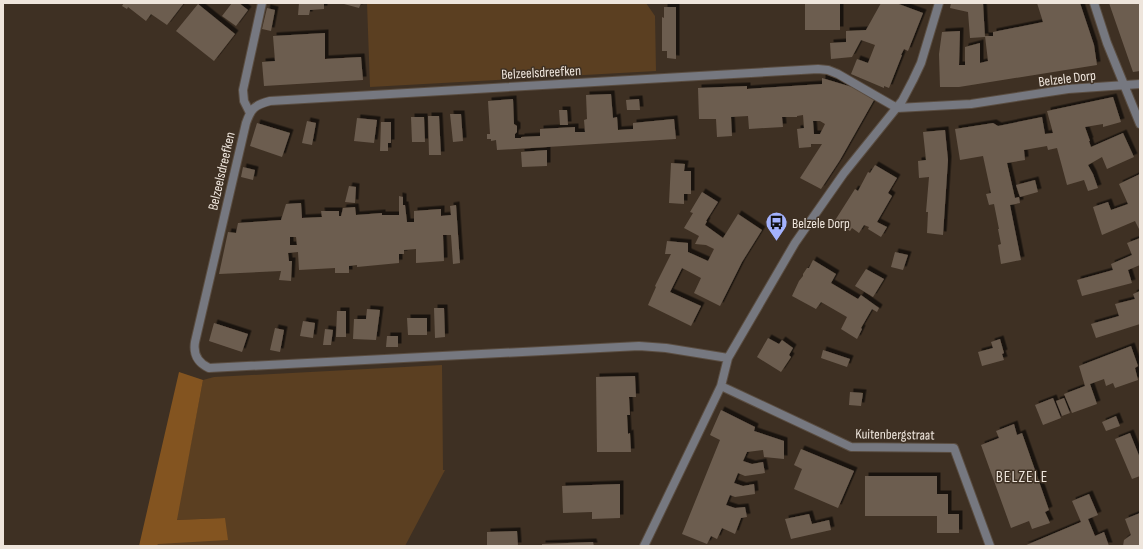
<svg xmlns="http://www.w3.org/2000/svg" width="1143" height="549" font-family="'Sofia Sans Condensed',sans-serif">
  <style>
    .green { fill: #5b3f21 }
    .forest { fill: #835420 }
    .building { fill: #6c5d4f; fill-rule: evenodd; filter: url(#shadow) }
    .lines { fill: none; stroke-linecap: round; stroke-linejoin: round }
    .street-casing { stroke: #5a4d41; stroke-width: 10 }
    .street { stroke: #767880; stroke-width: 8 }
    .labels { text-anchor: middle; stroke-width: 3; stroke-linejoin: round; paint-order: stroke }
    .street-label { font-size: 14px; fill: #eee5dc; stroke: #3e3023 }
    .poi-label { font-size: 14px; fill: #eee5dc; stroke: #3e3023; text-anchor: start }
    .quarter-label { font-size: 16px; letter-spacing: 1px; fill: #eee5dc; stroke: #3e3023 }
  </style>
  <defs>
    <filter id="shadow"><feDropShadow dx="3.5" dy="-3.5" stdDeviation="0" flood-color="#0009"/></filter>
  </defs>
  <rect width="100%" height="100%" fill="#3e3023"/>
  <path class="green" d="M 367,3 L 646,3 L 655,16 L 656,71 L 370,87 Z
    M 442,365 L 443,470 L 445,470 L 405,546 L 157,546 L 158,544 L 225,518 L 176,520 L 203,380 L 214,377 Z"/>
  <path class="forest" d="M 179,372 L 203,380 L 177,520 L 225,518 L 228,540 L 158,544 L 157,546 L 139,546 Z"/>
  <path class="building" d="M 124,3 L 184,3 L 167,25 L 151,14 L 146,21 L 128,7 L 127,9 L 122,6 Z
    M 232,3 L 239,3 L 248,10 L 236,26 L 222,16 Z
    M 299,3 L 324,3 L 324,9 L 310,10 L 309,15 L 298,15 Z
    M 344,3 L 361,3 L 359,8 L 344,4 Z
    M 805,3 L 840,3 L 840,30 L 805,30 Z
    M 881,3 L 896,3 L 923,13 L 908,51 L 904,49 L 901,55 L 902,55 L 889,88 L 884,86 L 884,88 L 851,74 L 857,59 L 868,63 L 875,45 L 861,40 L 852,57 L 831,59 L 830,43 L 846,42 L 846,31 L 866,30 Z
    M 951,3 L 983,3 L 985,37 L 970,38 L 968,12 L 950,8 Z
    M 1037,3 L 1080,3 L 1094,45 L 1097,65 L 959,87 L 940,87 L 939,54 L 942,32 L 960,31 L 959,65 L 965,65 L 965,47 L 980,43 L 980,63 L 988,61 L 985,36 L 993,36 L 993,32 L 1043,22 Z
    M 1109,3 L 1140,3 L 1140,71 L 1133,72 Z
    M 198,4 L 235,34 L 214,61 L 176,31 Z
    M 664,7 L 676,7 L 676,59 L 667,58 L 667,51 L 662,51 L 662,17 L 664,18 Z
    M 267,8 L 275,10 L 271,31 L 262,29 Z
    M 325,33 L 325,59 L 361,57 L 363,80 L 264,86 L 262,62 L 275,61 L 273,36 Z
    M 822,78 L 852,87 L 874,100 L 840,160 L 821,189 L 800,178 L 822,144 L 811,144 L 811,147 L 799,148 L 797,129 L 804,128 L 803,115 L 797,116 L 797,117 L 782,117 L 783,127 L 749,129 L 748,116 L 731,117 L 732,136 L 717,137 L 716,119 L 699,119 L 698,88 L 747,86 L 747,89 L 822,84 ZM 813,121 L 820,121 L 825,124 L 820,134 L 814,134 Z
    M 611,94 L 613,118 L 617,117 L 618,130 L 633,129 L 633,123 L 674,119 L 676,139 L 497,150 L 496,140 L 491,141 L 491,139 L 487,139 L 487,134 L 490,134 L 488,101 L 513,99 L 514,124 L 517,126 L 517,132 L 515,134 L 515,138 L 521,138 L 521,137 L 540,136 L 540,129 L 575,127 L 575,132 L 585,132 L 584,120 L 587,119 L 586,95 Z
    M 1113,97 L 1121,122 L 1103,127 L 1103,124 L 1085,127 L 1090,141 L 1089,141 L 1091,147 L 1123,133 L 1134,157 L 1107,169 L 1102,157 L 1088,165 L 1093,174 L 1098,188 L 1088,191 L 1084,180 L 1067,185 L 1057,148 L 1048,150 L 1047,146 L 1024,150 L 1025,160 L 1007,163 L 1015,198 L 1019,197 L 1020,203 L 1010,205 L 1021,260 L 1001,264 L 998,245 L 1001,244 L 998,229 L 999,229 L 994,204 L 989,205 L 986,194 L 991,193 L 983,156 L 960,160 L 955,129 L 993,123 L 998,126 L 1042,117 L 1045,134 L 1053,133 L 1047,111 Z
    M 639,99 L 640,110 L 627,110 L 626,100 Z
    M 559,110 L 567,110 L 568,125 L 560,125 Z
    M 450,114 L 461,114 L 463,141 L 453,142 Z
    M 428,116 L 439,116 L 441,155 L 429,155 Z
    M 411,117 L 424,117 L 425,142 L 412,142 Z
    M 357,118 L 377,120 L 374,143 L 354,141 Z
    M 307,121 L 316,123 L 312,145 L 302,143 Z
    M 381,122 L 391,122 L 391,143 L 388,143 L 388,151 L 380,151 Z
    M 257,123 L 290,133 L 282,157 L 250,146 Z
    M 945,130 L 948,160 L 943,235 L 927,233 L 928,212 L 926,212 L 929,177 L 919,178 L 918,161 L 926,160 L 923,132 Z
    M 547,150 L 547,166 L 522,167 L 521,152 Z
    M 671,163 L 685,164 L 684,171 L 691,171 L 691,194 L 684,194 L 684,204 L 669,203 Z
    M 875,165 L 897,178 L 888,193 L 892,196 L 877,222 L 887,227 L 881,237 L 868,229 L 869,227 L 864,225 L 859,233 L 852,228 L 850,231 L 834,222 L 855,189 L 858,191 L 868,172 L 870,173 Z
    M 243,167 L 255,170 L 253,180 L 241,177 Z
    M 1140,174 L 1140,231 L 1135,221 L 1102,235 L 1093,207 L 1108,202 L 1111,210 L 1128,204 L 1119,184 Z
    M 1035,180 L 1038,192 L 1020,197 L 1016,185 Z
    M 349,186 L 356,187 L 355,203 L 345,202 Z
    M 702,192 L 718,202 L 706,221 L 707,221 L 705,225 L 723,238 L 738,214 L 762,230 L 742,262 L 720,306 L 694,293 L 701,278 L 682,268 L 670,292 L 701,306 L 691,326 L 648,305 L 656,287 L 655,286 L 671,254 L 665,254 L 667,241 L 688,243 L 688,252 L 708,261 L 714,249 L 706,245 L 695,244 L 699,236 L 684,228 L 693,213 L 690,212 Z
    M 399,196 L 403,197 L 403,205 L 405,205 L 407,222 L 414,222 L 414,211 L 441,209 L 441,216 L 451,215 L 450,206 L 456,205 L 460,263 L 453,264 L 451,235 L 443,235 L 444,261 L 416,263 L 416,249 L 404,250 L 404,254 L 399,254 L 399,263 L 357,267 L 357,265 L 349,266 L 349,273 L 335,273 L 335,268 L 299,270 L 298,252 L 288,253 L 289,261 L 292,261 L 291,281 L 279,280 L 281,271 L 219,274 L 228,232 L 236,233 L 238,223 L 281,220 L 286,204 L 301,203 L 302,218 L 322,217 L 321,211 L 339,211 L 339,216 L 341,216 L 343,208 L 355,207 L 356,215 L 382,213 L 382,215 L 399,215 ZM 290,237 L 296,237 L 297,245 L 290,245 Z
    M 1140,238 L 1140,265 L 1128,270 L 1132,283 L 1082,296 L 1077,280 L 1113,270 L 1111,264 L 1132,255 L 1127,243 Z
    M 895,252 L 908,255 L 903,270 L 891,267 Z
    M 813,260 L 836,274 L 831,283 L 858,299 L 861,295 L 879,308 L 877,312 L 872,309 L 861,328 L 862,329 L 857,339 L 841,329 L 847,317 L 821,302 L 816,309 L 792,296 L 799,281 L 803,276 L 803,274 L 807,268 L 809,268 Z
    M 866,269 L 884,279 L 873,297 L 855,286 Z
    M 1140,291 L 1140,324 L 1096,338 L 1091,324 L 1119,316 L 1115,304 L 1135,299 L 1133,294 Z
    M 434,308 L 444,308 L 445,337 L 435,338 Z
    M 367,309 L 380,310 L 376,340 L 353,339 L 354,319 L 366,319 Z
    M 337,311 L 346,311 L 346,337 L 336,337 Z
    M 407,318 L 427,318 L 427,335 L 408,335 Z
    M 303,321 L 315,323 L 313,338 L 300,336 Z
    M 214,323 L 248,334 L 242,352 L 209,341 Z
    M 275,328 L 284,330 L 280,352 L 270,350 Z
    M 325,329 L 333,330 L 331,345 L 323,345 Z
    M 387,336 L 398,336 L 398,347 L 386,347 Z
    M 768,338 L 779,344 L 782,340 L 793,348 L 789,355 L 791,357 L 781,372 L 757,357 Z
    M 1000,339 L 1004,353 L 1002,354 L 1004,360 L 982,366 L 978,352 L 993,348 L 991,342 Z
    M 1131,346 L 1138,366 L 1135,368 L 1138,380 L 1115,388 L 1113,383 L 1106,386 L 1104,379 L 1090,384 L 1097,404 L 1072,413 L 1064,394 L 1085,386 L 1079,366 Z
    M 823,350 L 850,359 L 847,367 L 821,358 Z
    M 635,376 L 636,397 L 629,397 L 630,415 L 627,415 L 628,434 L 630,433 L 631,452 L 597,452 L 596,377 Z
    M 850,392 L 863,393 L 861,406 L 849,405 Z
    M 1053,398 L 1061,418 L 1043,425 L 1035,405 Z
    M 1064,398 L 1070,413 L 1062,416 L 1056,401 Z
    M 721,410 L 755,427 L 754,431 L 784,441 L 784,459 L 764,457 L 763,450 L 747,452 L 743,461 L 752,464 L 763,462 L 765,473 L 745,476 L 738,473 L 734,483 L 743,486 L 754,484 L 755,494 L 735,497 L 730,495 L 726,505 L 735,508 L 745,507 L 747,517 L 741,518 L 735,534 L 722,528 L 717,539 L 711,536 L 707,544 L 682,534 L 720,440 L 710,435 Z
    M 1116,416 L 1120,426 L 1106,431 L 1102,422 Z
    M 1014,424 L 1017,435 L 1022,433 L 1049,510 L 1045,512 L 1050,523 L 1032,529 L 1029,521 L 1011,528 L 981,445 L 999,438 L 996,431 Z
    M 1130,433 L 1140,458 L 1140,476 L 1132,479 L 1115,439 Z
    M 801,449 L 854,471 L 838,508 L 794,489 L 802,469 L 794,465 Z
    M 865,476 L 937,476 L 937,494 L 948,494 L 948,514 L 959,514 L 959,533 L 937,533 L 937,516 L 865,516 Z
    M 620,484 L 620,518 L 592,519 L 592,512 L 563,513 L 562,486 Z
    M 1089,494 L 1098,515 L 1088,519 L 1095,536 L 1104,532 L 1109,546 L 1024,546 L 1081,522 L 1072,501 Z
    M 1140,513 L 1140,546 L 1123,546 L 1124,540 L 1131,535 L 1125,519 Z
    M 809,514 L 812,524 L 829,520 L 831,530 L 791,539 L 785,519 Z
    M 517,531 L 518,546 L 487,546 L 487,532 Z
    M 593,542 L 594,546 L 542,546 L 542,544 Z"/>
  <g class="lines">
    <defs>
      <path id="street" d="M 1094,3 L 1107,43 L 1140,124
        M 897,108 L 971,104 L 1068,89 L 1140,84
        M 250,113 L 244,101 L 243,90 L 262,3
        M 728,358 L 666,348 L 639,346 L 209,368 C 198,363 193,354 195,342 L 246,123 C 251,109 254,105 270,101 L 818,69 L 828,70 L 838,74 L 897,108
        M 721,386 L 851,447 L 954,448 L 990,546
        M 644,546 L 721,386 L 728,358 L 795,243 L 844,173 L 902,101 L 913,80 L 921,63 L 939,3"/>
    </defs>
    <use href="#street" class="street-casing"/>
    <use href="#street" class="street"/>
  </g>
  <defs>
    <symbol id="bus-pin" viewBox="-11 -11 22 30"><path d="M0 17L-7.5 6A9.5 9.5 0 1 1 7.5 6Z" fill="#a3b2fd" stroke="#3e3023"/><path d="M-5-6H5V4H4V6H2V4H-2V6H-4V4H-5ZM-3.5-4V0h7V-4ZM-3.5 1.2v1.5H-2V1.2ZM2 1.2v1.5H3.5V1.2Z" fill="#111"/></symbol>
  </defs>
  <g fill-rule="evenodd">
    <use href="#bus-pin" x="764" y="210" width="25" height="34"/>
  </g>
  <g class="labels">
    <g class="street-label">
      <text transform="translate(541 72) rotate(-3)" y="5">Belzeelsdreefken</text>
      <text transform="translate(1067 78) rotate(-7)" y="5">Belzele Dorp</text>
      <text transform="translate(221 171) rotate(-77)" y="5">Belzeelsdreefken</text>
      <text transform="translate(895 434) rotate(1)" y="5">Kuitenbergstraat</text>
    </g>
    <g class="poi-label">
      <text x="792" y="228">Belzele Dorp</text>
    </g>
    <g class="quarter-label">
      <text x="1022" y="482">BELZELE</text>
    </g>
  </g>
  <rect width="1143" height="549" fill="none" stroke="#eee5dc" stroke-width="8"/>
</svg>
